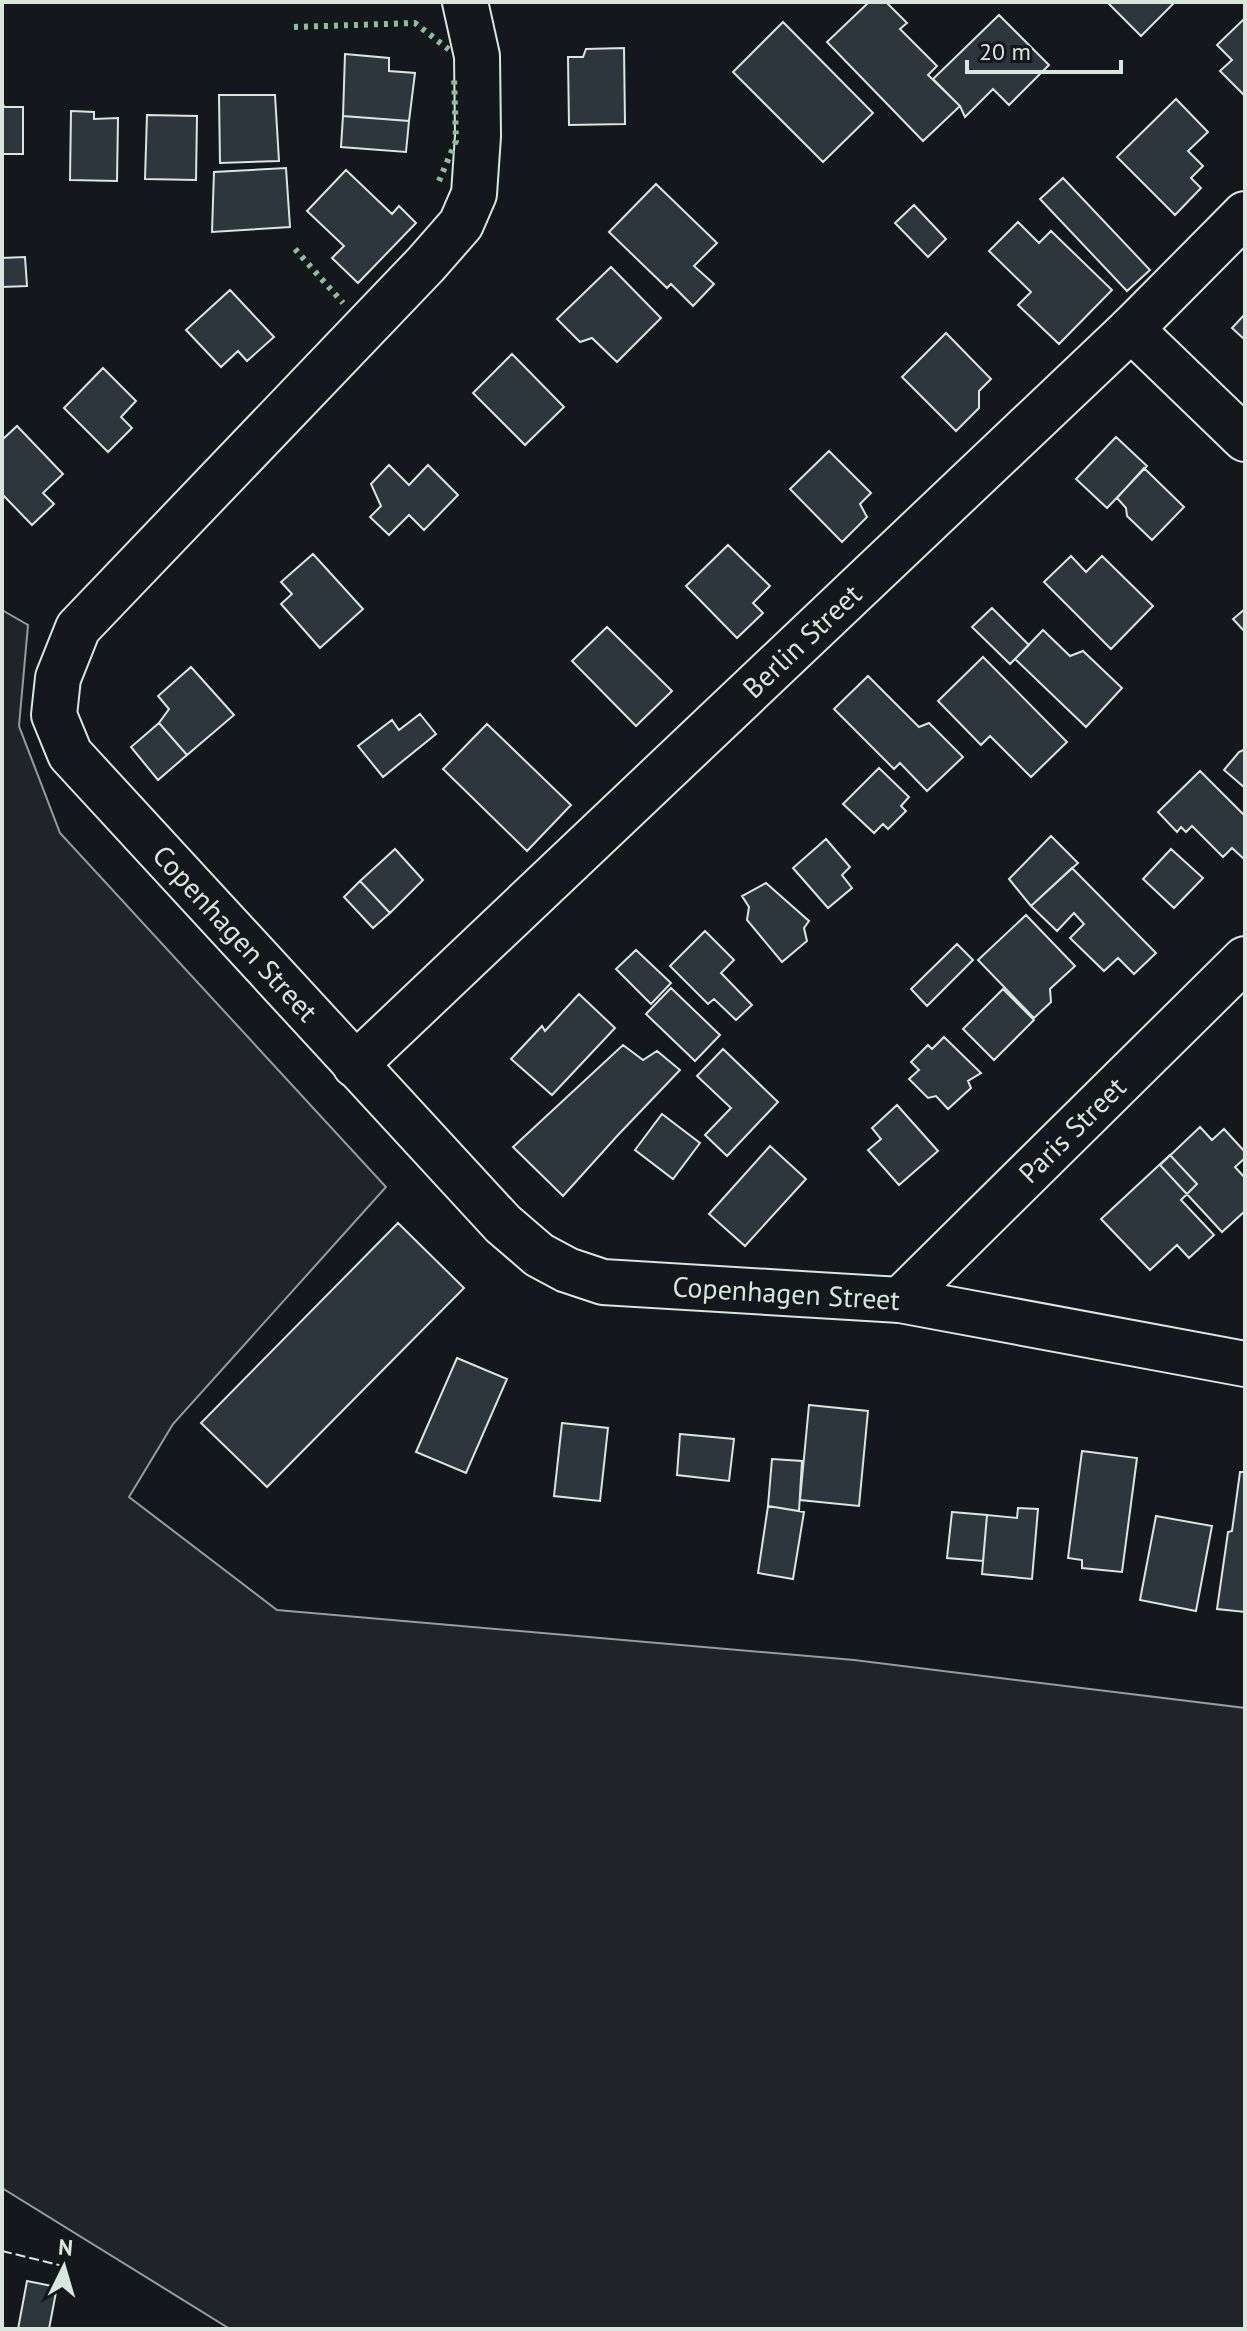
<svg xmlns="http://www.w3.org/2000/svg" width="1247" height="2331" font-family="'PT Sans',sans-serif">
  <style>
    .green { fill: #202428; stroke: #939e99; stroke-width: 2 }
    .building { fill: #2c363c; stroke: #d8e6dc; stroke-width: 2 }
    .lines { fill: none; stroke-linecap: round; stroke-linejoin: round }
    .minor-casing { stroke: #d8e6dc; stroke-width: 48 }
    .minor { stroke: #14181c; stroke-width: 44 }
    .hedge { stroke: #8ac095; stroke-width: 6; stroke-dasharray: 4 6; stroke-linecap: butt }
    .fence { stroke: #d8e6dc; stroke-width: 2; stroke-dasharray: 10 4; stroke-linecap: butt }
    .labels { text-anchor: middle; stroke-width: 6; stroke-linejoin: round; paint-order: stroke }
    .street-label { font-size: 28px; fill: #d8e6dc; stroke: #14181c }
  </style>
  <rect width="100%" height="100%" fill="#14181c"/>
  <path class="green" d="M 2,610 L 28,625 L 19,726 L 60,833 L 386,1187 L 173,1424 L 129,1497 L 277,1610 L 854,1660 L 1245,1708 L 1245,2329 L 230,2329 L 2,2188 Z"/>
  <path class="building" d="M 869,2 L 886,2 L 907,23 L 900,29 L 937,66 L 928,75 L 960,106 L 923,141 L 827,42 Z
    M 1107,2 L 1175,2 L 1141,36 Z
    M 999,15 L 1049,65 L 1009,105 L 993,89 L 965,117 L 960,106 L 933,79 Z
    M 1245,18 L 1245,96 L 1220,71 L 1232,60 L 1217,45 Z
    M 783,22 L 873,113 L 823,162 L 733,72 Z
    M 624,48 L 625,124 L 569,125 L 568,57 L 583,57 L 586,49 Z
    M 345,54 L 389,58 L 389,71 L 415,73 L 409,121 L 343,116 Z
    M 219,95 L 275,95 L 279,161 L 220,163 Z
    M 1176,99 L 1208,132 L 1188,151 L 1203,166 L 1191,178 L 1201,188 L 1175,215 L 1117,157 Z
    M 2,100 L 4,107 L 23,107 L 23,154 L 2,154 Z
    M 71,111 L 94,112 L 94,119 L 118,118 L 117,181 L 70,180 Z
    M 147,115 L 197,116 L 196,180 L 145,179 Z
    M 343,116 L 409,121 L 406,152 L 341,147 Z
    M 286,168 L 290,227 L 212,232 L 214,172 Z
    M 346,170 L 392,214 L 399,206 L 416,223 L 358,283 L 332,258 L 344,246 L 307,211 Z
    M 1063,178 L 1150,270 L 1127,291 L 1040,199 Z
    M 656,184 L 717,243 L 694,266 L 714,284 L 693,306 L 671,284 L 667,288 L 609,232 Z
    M 914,205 L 946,239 L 928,257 L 895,223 Z
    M 1018,222 L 1039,243 L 1051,231 L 1112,290 L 1059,344 L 1018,305 L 1031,292 L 989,251 Z
    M 25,257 L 27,286 L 2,287 L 2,258 Z
    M 611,267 L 661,318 L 617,362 L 592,338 L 580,342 L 557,319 Z
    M 230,290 L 274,337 L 247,361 L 238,351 L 221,367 L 186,330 Z
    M 1245,314 L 1245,340 L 1232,328 Z
    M 946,333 L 991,379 L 979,391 L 979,408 L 956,431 L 902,377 Z
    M 512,354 L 564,407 L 525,445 L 473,393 Z
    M 103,368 L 136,401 L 121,417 L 132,428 L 108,452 L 64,408 Z
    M 17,426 L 63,474 L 43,493 L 54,504 L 32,525 L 2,494 L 2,440 Z
    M 1116,437 L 1147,466 L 1107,508 L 1076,479 Z
    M 829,451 L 871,493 L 860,504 L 867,517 L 842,542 L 790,489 Z
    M 389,465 L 409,485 L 428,465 L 458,495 L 424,530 L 409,515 L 389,535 L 370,517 L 381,506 L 371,484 Z
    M 1144,468 L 1184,507 L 1152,540 L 1127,516 L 1126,508 L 1117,498 Z
    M 728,545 L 770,586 L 753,603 L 763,613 L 737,638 L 686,586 Z
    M 313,554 L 363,609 L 320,648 L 281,604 L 292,594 L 281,582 Z
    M 1071,556 L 1086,572 L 1102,556 L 1153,606 L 1111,649 L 1044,582 Z
    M 992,608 L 1029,645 L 1010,664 L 972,627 Z
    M 1245,609 L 1245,632 L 1233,619 Z
    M 607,627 L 672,691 L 636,726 L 572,661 Z
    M 1043,630 L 1070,656 L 1083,651 L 1122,688 L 1086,727 L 1015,659 Z
    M 983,657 L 1067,742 L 1031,777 L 990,736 L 981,745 L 938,701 Z
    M 191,667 L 234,715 L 187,755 L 159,723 L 169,709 L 158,696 Z
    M 868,676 L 919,727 L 929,723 L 963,757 L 927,791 L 900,763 L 894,769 L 834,709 Z
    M 420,714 L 436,734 L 383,777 L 358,746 L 392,720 L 399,730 Z
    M 159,723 L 187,755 L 158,780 L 131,747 Z
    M 487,724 L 571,805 L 527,851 L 443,769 Z
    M 1245,749 L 1245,788 L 1224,770 L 1239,752 Z
    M 879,768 L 909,797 L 901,806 L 906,811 L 888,829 L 883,824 L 874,833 L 843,804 Z
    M 1200,771 L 1245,816 L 1245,860 L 1232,848 L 1223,857 L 1192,826 L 1186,832 L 1181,827 L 1177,832 L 1158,812 Z
    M 1051,836 L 1078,863 L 1031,906 L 1009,879 Z
    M 826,839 L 850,867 L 842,875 L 852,888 L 828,908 L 793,868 Z
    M 395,849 L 423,880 L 390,913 L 360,881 Z
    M 1171,849 L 1203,878 L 1174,908 L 1143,879 Z
    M 1072,868 L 1156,953 L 1134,974 L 1118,958 L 1104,971 L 1070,938 L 1084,924 L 1074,913 L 1057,931 L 1031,906 Z
    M 360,881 L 390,913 L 373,928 L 344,897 Z
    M 766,883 L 809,921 L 804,928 L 807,941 L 782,962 L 747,920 L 749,907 L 742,896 Z
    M 1026,915 L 1075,966 L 1050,989 L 1051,1002 L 1034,1018 L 978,960 Z
    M 705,931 L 734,960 L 721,973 L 752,1005 L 736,1020 L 714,999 L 708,1004 L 670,966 Z
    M 957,944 L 973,960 L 927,1006 L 911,989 Z
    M 636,950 L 671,983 L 651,1004 L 616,969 Z
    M 671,988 L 720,1035 L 695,1061 L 646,1014 Z
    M 1003,989 L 1034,1020 L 994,1060 L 963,1029 Z
    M 579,994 L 615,1028 L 552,1095 L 511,1059 L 542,1026 L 545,1031 Z
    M 944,1037 L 981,1073 L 968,1081 L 971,1088 L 948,1109 L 936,1096 L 928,1098 L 909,1079 L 919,1070 L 911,1062 L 928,1045 L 932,1049 Z
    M 623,1045 L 643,1060 L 657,1051 L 680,1070 L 618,1135 L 563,1196 L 513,1147 Z
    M 723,1049 L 778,1102 L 727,1156 L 705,1135 L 731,1108 L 697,1076 Z
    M 897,1105 L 938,1151 L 899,1185 L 868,1150 L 881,1139 L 872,1128 Z
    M 662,1114 L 700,1143 L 673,1179 L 635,1150 Z
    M 1200,1127 L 1212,1140 L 1224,1129 L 1245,1152 L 1245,1158 L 1235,1167 L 1245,1178 L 1245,1211 L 1222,1232 L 1160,1165 Z
    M 770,1146 L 806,1179 L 745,1246 L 709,1214 Z
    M 1170,1155 L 1197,1184 L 1181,1200 L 1214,1235 L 1189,1258 L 1177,1245 L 1150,1270 L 1101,1219 Z
    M 398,1223 L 464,1288 L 267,1487 L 201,1423 Z
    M 457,1358 L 507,1379 L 466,1473 L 416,1452 Z
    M 809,1405 L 868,1411 L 859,1506 L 800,1500 Z
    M 562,1423 L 608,1428 L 600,1501 L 554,1496 Z
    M 680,1434 L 734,1439 L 729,1481 L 677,1475 Z
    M 1082,1451 L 1137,1458 L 1122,1572 L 1082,1568 L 1082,1560 L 1068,1558 Z
    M 772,1459 L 802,1461 L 799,1511 L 768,1506 Z
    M 1240,1472 L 1245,1472 L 1245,1612 L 1217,1609 L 1228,1532 L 1232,1531 Z
    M 768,1506 L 804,1512 L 793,1579 L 758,1573 Z
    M 1018,1508 L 1038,1509 L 1032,1579 L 982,1574 L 987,1515 L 1017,1518 Z
    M 952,1512 L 987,1515 L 983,1561 L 947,1558 Z
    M 1156,1516 L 1212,1526 L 1196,1611 L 1140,1600 Z
    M 27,2281 L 57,2287 L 49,2329 L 18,2329 Z"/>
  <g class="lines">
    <defs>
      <g id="minor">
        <path id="s1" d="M 465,2 L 477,56 L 478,136 L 474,194 L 461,224 L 426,264 L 78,628 L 58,678 L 54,715 L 70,754 L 503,1224 L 539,1255 L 567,1270 L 603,1282 L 900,1300 L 1245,1364"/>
        <path d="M 1131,329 L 1245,439"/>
        <path id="s2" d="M 355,1065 L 1131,329 L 1245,214"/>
        <path id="s3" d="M 900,1300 L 1245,959"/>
      </g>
    </defs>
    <use href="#minor" class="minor-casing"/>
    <use href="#minor" class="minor"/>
    <path class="hedge" d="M 294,27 L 415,23 L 452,52
      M 439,181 L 456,141 L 454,75
      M 295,249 L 343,303"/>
    <path class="fence" d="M 2,2251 L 63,2266 L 57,2290"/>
  </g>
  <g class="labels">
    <g class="street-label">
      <text dy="10" stroke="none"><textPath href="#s2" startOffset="616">Berlin Street</textPath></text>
      <text dy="10" stroke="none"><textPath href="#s1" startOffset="1160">Copenhagen Street</textPath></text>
      <text dy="10" stroke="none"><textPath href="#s3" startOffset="242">Paris Street</textPath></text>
      <text dy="10" stroke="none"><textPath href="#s1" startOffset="1856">Copenhagen Street</textPath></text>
    </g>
  </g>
  <rect width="1247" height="2331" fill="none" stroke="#d8e6dc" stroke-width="8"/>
  <g transform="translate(64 2267) rotate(5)" stroke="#14181c" stroke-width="6" paint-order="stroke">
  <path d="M0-6L14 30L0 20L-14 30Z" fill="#d8e6dc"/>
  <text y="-12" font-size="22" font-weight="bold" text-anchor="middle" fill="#d8e6dc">N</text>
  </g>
  <path d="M967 60v12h154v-12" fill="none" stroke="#d8e6dc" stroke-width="4"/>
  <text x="979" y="60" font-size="24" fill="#d8e6dc" stroke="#14181c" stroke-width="6" paint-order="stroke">20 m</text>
</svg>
